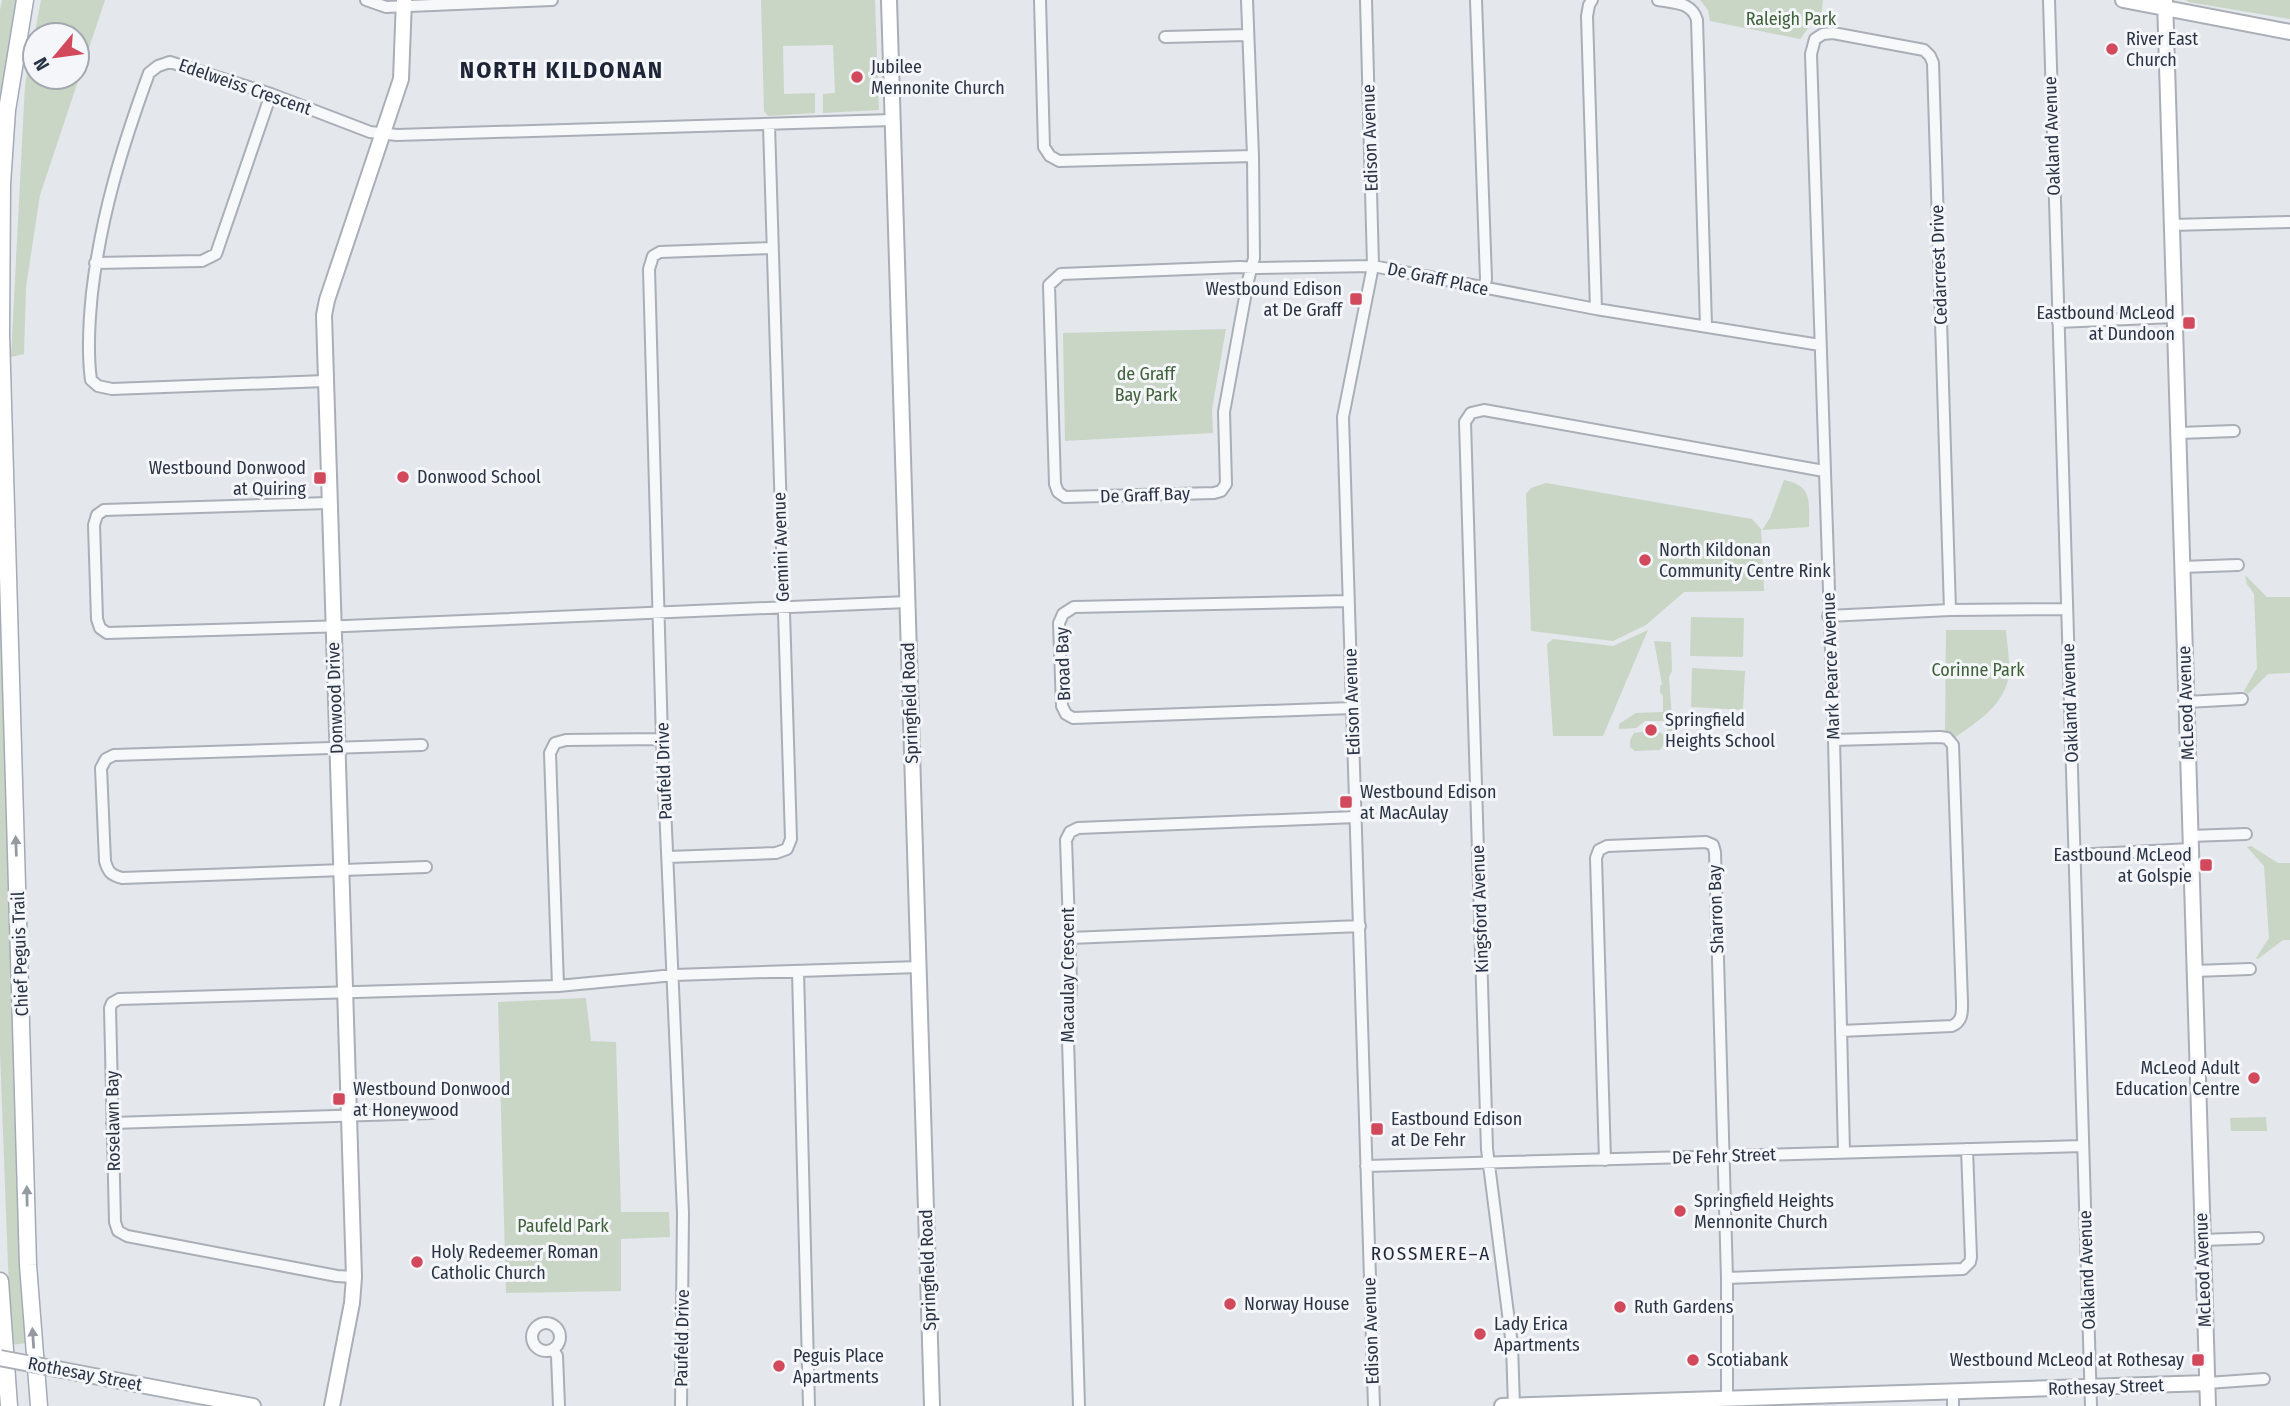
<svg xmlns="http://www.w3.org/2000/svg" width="2290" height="1406" font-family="'Fira Sans Condensed',sans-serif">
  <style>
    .green { fill: #c9d6c5; fill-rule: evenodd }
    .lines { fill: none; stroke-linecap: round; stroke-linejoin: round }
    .street-casing { stroke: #a9aeb7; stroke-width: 14 }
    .secondary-casing { stroke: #a9aeb7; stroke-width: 18 }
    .primary-casing { stroke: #a3abb8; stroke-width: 19 }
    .street { stroke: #f7f8fa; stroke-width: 10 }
    .secondary { stroke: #fff; stroke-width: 14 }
    .primary { stroke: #fff; stroke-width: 16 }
    .secondary-bridge-casing { stroke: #a9aeb7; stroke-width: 18; stroke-linecap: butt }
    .secondary-bridge { stroke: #fff; stroke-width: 14 }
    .oneway { fill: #959aa2 }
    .poi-dot { fill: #d1495b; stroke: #f4f6f9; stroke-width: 2.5 }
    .labels { text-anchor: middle; stroke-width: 6; stroke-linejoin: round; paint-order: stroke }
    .park-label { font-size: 18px; fill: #3f6138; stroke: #f4f6f9 }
    .poi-label { font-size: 18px; fill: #2b3445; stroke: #f4f6f9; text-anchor: start }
    .street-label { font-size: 18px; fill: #2b3445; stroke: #f4f6f9 }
    .neighbourhood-label { font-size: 19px; letter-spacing: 2px; fill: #1d2536; stroke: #f4f6f9 }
    .district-label { font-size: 24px; font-weight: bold; letter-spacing: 2px; fill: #1d2536; stroke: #f4f6f9 }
  </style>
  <rect width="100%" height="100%" fill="#e4e7ec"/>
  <path class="green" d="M 2,0 L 18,0 L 0,123 L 0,10 Z
    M 41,0 L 105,0 L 40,195 L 26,287 L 24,354 L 11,357 L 25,85 ZM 77,35 L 77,77 L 35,77 L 35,35 Z
    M 761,0 L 875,0 L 879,110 L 823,113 L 823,94 L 835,93 L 833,45 L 783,46 L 784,94 L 815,93 L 815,113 L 768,116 L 764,111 Z
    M 1700,0 L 1823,0 L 1821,19 L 1809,27 L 1800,39 L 1710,21 L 1708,10 Z
    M 2186,0 L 2290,0 L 2290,19 L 2188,2 Z
    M 1226,329 L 1212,409 L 1213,433 L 1065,441 L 1063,333 Z
    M 1784,480 C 1813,486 1809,501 1809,527 L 1762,530 L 1770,518 Z
    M 1546,483 L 1752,519 L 1761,529 L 1764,591 L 1684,592 L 1646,625 L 1613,641 L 1531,631 L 1526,494 L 1531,488 Z
    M 2245,575 L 2267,597 L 2290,597 L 2290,673 L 2268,674 L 2248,694 L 2244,691 L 2257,668 L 2254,594 L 2247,584 Z
    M 0,609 L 27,1343 L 11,1345 L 0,1052 Z
    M 1691,617 L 1744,618 L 1743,657 L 1690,656 Z
    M 1648,630 L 1603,736 L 1553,736 L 1547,644 L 1553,639 L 1613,646 Z
    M 1946,630 L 2006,630 C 2007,644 2010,660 2009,674 C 2006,704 1976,723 1954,738 L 1945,732 Z
    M 1654,641 L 1671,642 L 1672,671 L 1669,677 L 1673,731 L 1668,732 L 1665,721 L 1645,721 L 1636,728 L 1619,729 L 1619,724 L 1636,713 L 1663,712 L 1663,696 L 1660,692 L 1660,686 L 1662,684 Z
    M 1692,668 L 1745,671 L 1743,710 L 1691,707 Z
    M 1655,730 L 1665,735 L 1666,742 L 1660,750 L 1635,751 L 1630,747 L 1630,740 L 1634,733 Z
    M 2251,846 L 2278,863 L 2290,863 L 2290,940 L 2283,940 L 2258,959 L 2256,958 L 2269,938 L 2264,866 L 2247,847 Z
    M 586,998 L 591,1041 L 616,1042 L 621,1212 L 669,1212 L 670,1237 L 621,1239 L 621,1291 L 506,1293 L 498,1002 Z
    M 2266,1117 L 2267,1131 L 2231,1131 L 2230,1118 Z"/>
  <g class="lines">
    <defs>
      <path id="street" d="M 366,0 L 386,7 L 552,0
        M 1040,0 L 1044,147 L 1050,156 L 1059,161 L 1253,156
        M 1247,0 L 1253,156 L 1254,258 L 1248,281 L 1224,412 L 1226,484 L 1221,491 L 1214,493 L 1065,497 L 1058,492 L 1055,484 L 1049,285 L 1061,274 L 1240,267 L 1259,268 L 1373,266 L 1596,309 L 1820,345
        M 1366,0 L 1373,266 L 1343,417 L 1374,1406
        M 1476,0 L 1486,279 L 1484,289
        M 1592,0 L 1589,5 L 1587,16 L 1596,309
        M 1658,0 C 1674,3 1692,2 1697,20 L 1706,326
        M 2049,0 L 2091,1406
        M 1165,37 L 1247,35
        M 2171,225 L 2290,222
        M 95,263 L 202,261 L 216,254 L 271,94
        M 2058,322 L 2174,317
        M 325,381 L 112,389 L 98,386 L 91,380 C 87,351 89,322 92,293 C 101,215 122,147 149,73 L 158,66 L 170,62 L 271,94 L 370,132 L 397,135 L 892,120
        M 2179,433 L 2234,431
        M 328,503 L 104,510 L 97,515 L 94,525 L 97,619 L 100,628 L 107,633 L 346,626 L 907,602
        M 2182,567 L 2238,565
        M 1348,601 L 1074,607 L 1063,614 L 1059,623 L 1062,706 L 1066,714 L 1073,718 L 1352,708
        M 1828,616 L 1950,610 L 2066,609
        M 2186,702 L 2242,699
        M 1834,740 L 1940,737 L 1947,738 L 1953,745 L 1962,1002 C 1962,1012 1963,1021 1952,1026 L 1841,1031
        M 422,745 L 114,755 L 106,759 L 101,768 L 105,861 C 108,872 111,875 122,878 L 426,867
        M 2190,836 L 2246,834
        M 2075,855 L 2191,849
        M 668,857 L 776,853 L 787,849 L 791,839 L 769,125
        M 1070,938 L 1360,926
        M 798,971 L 809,1406
        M 2194,971 L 2250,969
        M 558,986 L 550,753 L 555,743 L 566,740 L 662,739
        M 112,1123 L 433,1113
        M 1844,1152 L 1834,740 L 1811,54 L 1815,39 L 1823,34 L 1833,33 L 1924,50 L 1930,56 L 1933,63 L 1950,610
        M 1605,1160 L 1596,858 L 1599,850 L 1607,846 L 1706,842 L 1713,845 L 1715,852 L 1727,1278 L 1727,1399
        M 1366,1166 L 2082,1146
        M 2202,1240 L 2258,1238
        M 354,1277 L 337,1276 L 127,1236 L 118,1231 L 115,1222 L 110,1008 L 112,1003 L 119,999 L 558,986 L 674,975 L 919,967
        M 1727,1278 L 1963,1269 L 1970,1262 L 1971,1257 L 1967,1149
        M532 1337a14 14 0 1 1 28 0a14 14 0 1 1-28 0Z
        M 553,1349 L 557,1356 L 559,1406
        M 2207,1383 L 2264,1379
        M 1953,1393 L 1953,1406
        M 681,1406 L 683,1213 L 662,739 L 649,269 L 653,256 L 660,252 L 771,248
        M 1079,1406 L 1068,1040 L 1071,982 L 1066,840 L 1070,832 L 1078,828 L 1356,817
        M 1514,1406 L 1512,1345 L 1487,1149 L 1465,422 L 1471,413 L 1484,410 L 1824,471"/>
      <path id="secondary" d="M 889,0 L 932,1406
        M 2123,0 L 2290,32
        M 2165,0 L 2208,1406
        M 188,1394 L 253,1406
        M 332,1406 L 352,1303 L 354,1277 L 324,315 L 327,300 L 401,79 L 404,0
        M 1502,1406 L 2207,1383"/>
      <path id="primary" d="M 25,0 L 7,110 L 2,184 L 1,335 L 28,1265 L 39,1406
        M 0,1281 L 9,1406"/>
    </defs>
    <use href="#street" class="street-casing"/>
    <use href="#secondary" class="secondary-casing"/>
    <use href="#primary" class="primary-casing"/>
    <use href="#street" class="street"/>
    <use href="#secondary" class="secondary"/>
    <use href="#primary" class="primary"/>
    <defs>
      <path id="secondary-bridge" d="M 0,1358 L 188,1394"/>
    </defs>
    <use href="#secondary-bridge" class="secondary-bridge-casing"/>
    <use href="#secondary-bridge" class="secondary-bridge"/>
  </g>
  <defs><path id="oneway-solid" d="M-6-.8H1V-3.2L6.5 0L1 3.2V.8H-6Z" transform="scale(1.75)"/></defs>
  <g class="oneway">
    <use href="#oneway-solid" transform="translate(16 846) rotate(-92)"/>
    <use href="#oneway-solid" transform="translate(27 1196) rotate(-91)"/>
    <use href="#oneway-solid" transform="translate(33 1338) rotate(-94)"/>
  </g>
  <g class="poi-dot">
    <circle cx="2112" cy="49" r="7"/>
    <circle cx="857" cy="77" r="7"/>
    <rect x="1349" y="292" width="14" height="14" rx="3.5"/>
    <rect x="2182" y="316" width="14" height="14" rx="3.5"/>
    <circle cx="403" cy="477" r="7"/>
    <rect x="313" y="471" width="14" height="14" rx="3.5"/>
    <circle cx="1645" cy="560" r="7"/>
    <circle cx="1651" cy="730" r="7"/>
    <rect x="1339" y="795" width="14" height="14" rx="3.5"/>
    <rect x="2199" y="858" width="14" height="14" rx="3.5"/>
    <circle cx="2254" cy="1078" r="7"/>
    <rect x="332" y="1092" width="14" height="14" rx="3.5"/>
    <rect x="1370" y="1122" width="14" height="14" rx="3.5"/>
    <circle cx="1680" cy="1211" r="7"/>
    <circle cx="417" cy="1262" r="7"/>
    <circle cx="1230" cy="1304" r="7"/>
    <circle cx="1620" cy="1307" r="7"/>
    <circle cx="1480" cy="1334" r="7"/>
    <circle cx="1693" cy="1360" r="7"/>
    <rect x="2191" y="1353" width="14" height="14" rx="3.5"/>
    <circle cx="779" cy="1366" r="7"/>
  </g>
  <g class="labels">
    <g class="park-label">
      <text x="1791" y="25">Raleigh Park</text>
      <text x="1146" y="380">de Graff<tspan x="1146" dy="21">Bay Park</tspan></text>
      <text x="1978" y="676">Corinne Park</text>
      <text x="563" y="1232">Paufeld Park</text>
    </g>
    <g class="poi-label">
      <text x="2126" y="45">River East<tspan x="2126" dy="21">Church</tspan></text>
      <text x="871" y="73">Jubilee<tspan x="871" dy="21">Mennonite Church</tspan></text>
      <text x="1342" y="295" text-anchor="end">Westbound Edison<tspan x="1342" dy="21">at De Graff</tspan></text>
      <text x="2175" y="319" text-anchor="end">Eastbound McLeod<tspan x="2175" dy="21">at Dundoon</tspan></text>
      <text x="306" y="474" text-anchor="end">Westbound Donwood<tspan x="306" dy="21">at Quiring</tspan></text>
      <text x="417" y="483">Donwood School</text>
      <text x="1659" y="556">North Kildonan<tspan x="1659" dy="21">Community Centre Rink</tspan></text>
      <text x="1665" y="726">Springfield<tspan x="1665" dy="21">Heights School</tspan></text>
      <text x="1360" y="798">Westbound Edison<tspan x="1360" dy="21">at MacAulay</tspan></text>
      <text x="2192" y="861" text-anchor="end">Eastbound McLeod<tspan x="2192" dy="21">at Golspie</tspan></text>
      <text x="2240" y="1074" text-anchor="end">McLeod Adult<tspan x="2240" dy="21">Education Centre</tspan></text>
      <text x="353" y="1095">Westbound Donwood<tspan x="353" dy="21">at Honeywood</tspan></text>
      <text x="1391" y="1125">Eastbound Edison<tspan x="1391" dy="21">at De Fehr</tspan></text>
      <text x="1694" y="1207">Springfield Heights<tspan x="1694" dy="21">Mennonite Church</tspan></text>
      <text x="431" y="1258">Holy Redeemer Roman<tspan x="431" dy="21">Catholic Church</tspan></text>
      <text x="1244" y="1310">Norway House</text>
      <text x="1634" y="1313">Ruth Gardens</text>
      <text x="1494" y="1330">Lady Erica<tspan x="1494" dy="21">Apartments</tspan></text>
      <text x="793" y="1362">Peguis Place<tspan x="793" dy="21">Apartments</tspan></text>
      <text x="1707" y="1366">Scotiabank</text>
      <text x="2184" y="1366" text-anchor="end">Westbound McLeod at Rothesay</text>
    </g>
    <g class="street-label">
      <text transform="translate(245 87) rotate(19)" y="6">Edelweiss Crescent</text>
      <text transform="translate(2052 136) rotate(-92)" y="6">Oakland Avenue</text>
      <text transform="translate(1370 138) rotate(-92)" y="6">Edison Avenue</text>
      <text transform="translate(1939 265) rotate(-92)" y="6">Cedarcrest Drive</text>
      <text transform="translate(1438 279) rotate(12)" y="6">De Graff Place</text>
      <text transform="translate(1145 495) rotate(-2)" y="6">De Graff Bay</text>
      <text transform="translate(781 547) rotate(-92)" y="6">Gemini Avenue</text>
      <text transform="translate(1063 664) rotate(-92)" y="6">Broad Bay</text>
      <text transform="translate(1831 666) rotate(-92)" y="6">Mark Pearce Avenue</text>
      <text transform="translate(335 698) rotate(-92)" y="6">Donwood Drive</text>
      <text transform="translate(1352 702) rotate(-92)" y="6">Edison Avenue</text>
      <text transform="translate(910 703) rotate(-92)" y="6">Springfield Road</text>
      <text transform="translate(2070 703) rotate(-92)" y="6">Oakland Avenue</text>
      <text transform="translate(2186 703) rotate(-92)" y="6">McLeod Avenue</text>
      <text transform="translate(664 771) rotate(-92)" y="6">Paufeld Drive</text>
      <text transform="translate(1480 909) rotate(-92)" y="6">Kingsford Avenue</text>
      <text transform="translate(1716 909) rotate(-92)" y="6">Sharron Bay</text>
      <text transform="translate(20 954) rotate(-92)" y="6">Chief Peguis Trail</text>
      <text transform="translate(1068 975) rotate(-90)" y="6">Macaulay Crescent</text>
      <text transform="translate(113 1121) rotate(-91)" y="6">Roselawn Bay</text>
      <text transform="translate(1724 1156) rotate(-2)" y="6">De Fehr Street</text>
      <text transform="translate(928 1270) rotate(-92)" y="6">Springfield Road</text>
      <text transform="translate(2087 1270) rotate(-92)" y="6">Oakland Avenue</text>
      <text transform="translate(2203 1270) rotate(-92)" y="6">McLeod Avenue</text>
      <text transform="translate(1371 1331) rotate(-92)" y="6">Edison Avenue</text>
      <text transform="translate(682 1338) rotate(-89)" y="6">Paufeld Drive</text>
      <text transform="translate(85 1374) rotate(11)" y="6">Rothesay Street</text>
      <text transform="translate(2106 1387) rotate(-2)" y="6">Rothesay Street</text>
    </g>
    <g class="neighbourhood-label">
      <text x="1431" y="1260">ROSSMERE–A</text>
    </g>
    <g class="district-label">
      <text x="562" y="78">NORTH KILDONAN</text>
    </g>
  </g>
  <g transform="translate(56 56) rotate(241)"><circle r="33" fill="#f4f6f9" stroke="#a4a8b1" stroke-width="2"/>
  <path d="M0-5L12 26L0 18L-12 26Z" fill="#d1495b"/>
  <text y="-10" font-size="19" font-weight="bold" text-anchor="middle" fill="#2b3445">N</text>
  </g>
</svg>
